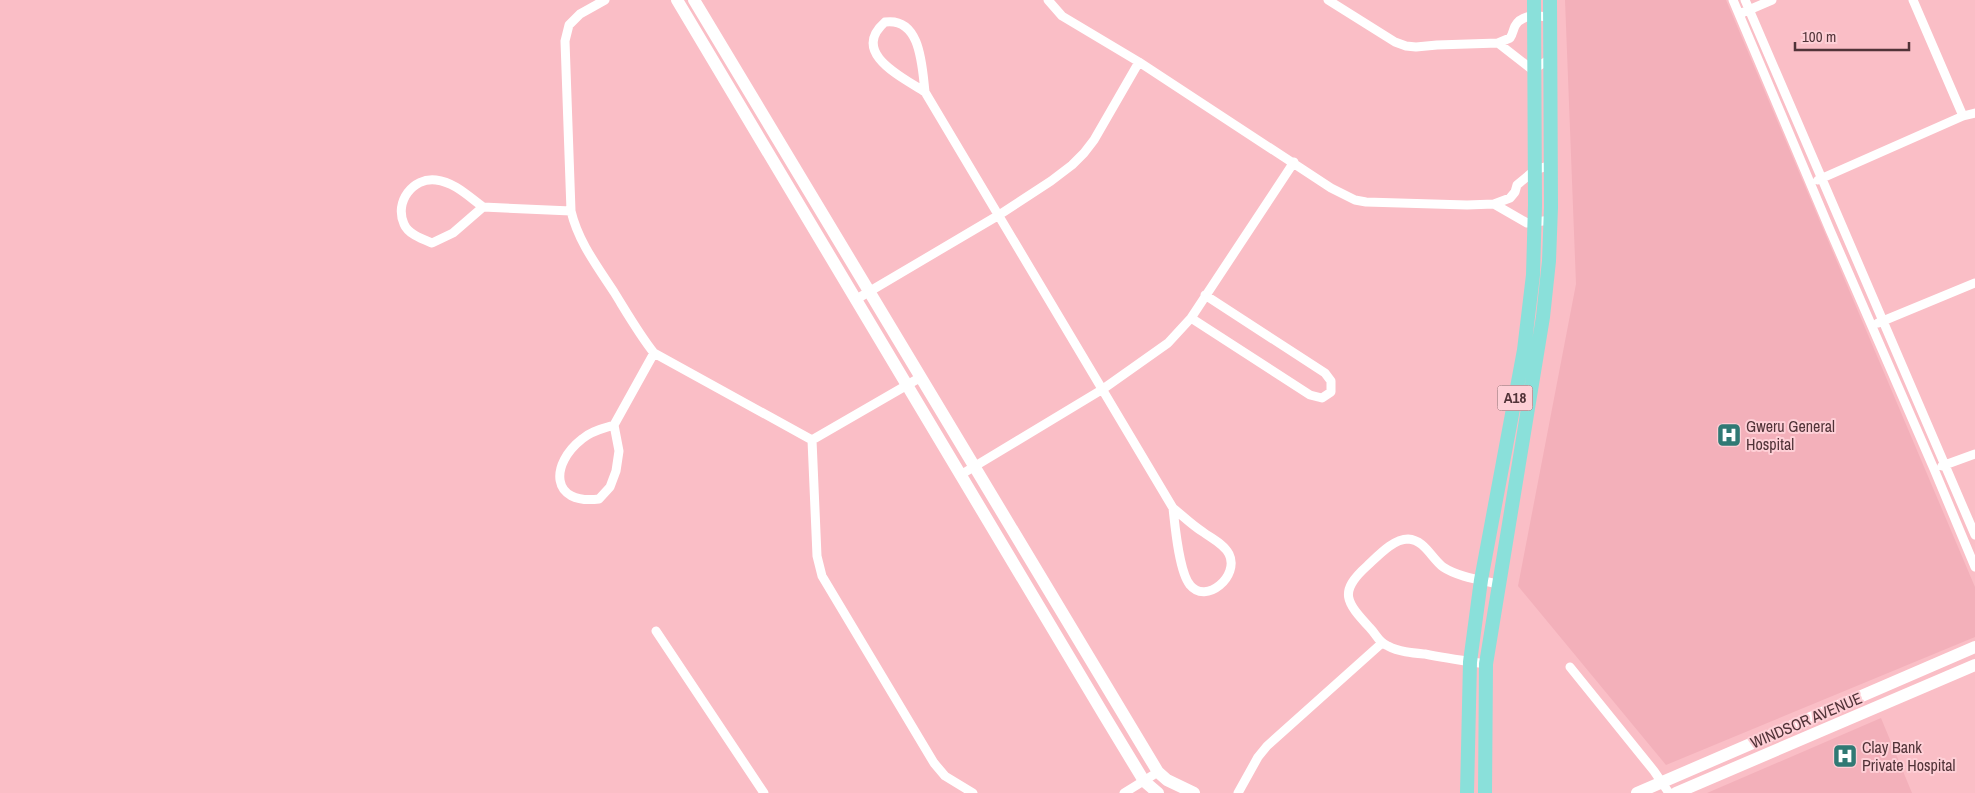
<svg xmlns="http://www.w3.org/2000/svg" width="1975" height="793" font-family="'Archivo Narrow',sans-serif">
  <style>
    .built { fill: #f3b0ba }
    .lines { fill: none; stroke-linecap: round; stroke-linejoin: round }
    .minor { stroke: #fff; stroke-width: 9 }
    .secondary { stroke: #fff; stroke-width: 12 }
    .trunk { stroke: #8ae0da; stroke-width: 14 }
    .labels { text-anchor: middle; stroke-width: 4; stroke-linejoin: round; paint-order: stroke }
    .shield { fill: #fecfd6; stroke: #856267; stroke-width: 1 }
    .shield-label { font-size: 15px; font-weight: bold; fill: #513338 }
    .poi-label { font-size: 16px; fill: #513338; stroke: #fecfd6; text-anchor: start }
    .street-label { font-size: 16px; fill: #513338; stroke: #fecfd6 }
  </style>
  <rect width="100%" height="100%" fill="#fabec6"/>
  <path class="built" d="M 1565,0 L 1726,0 L 1975,587 L 1975,637 L 1666,765 L 1518,586 L 1576,284 Z
    M 1881,718 L 1912,793 L 1707,793 Z"/>
  <g class="lines">
    <path class="minor" d="M 605,0 L 580,14 L 569,25 L 565,41 L 571,211 C 578,241 597,266 614,292 C 627,313 639,334 654,353 L 812,440 L 921,377
      M 1048,0 L 1062,16 L 1139,62 L 1331,188 L 1355,200 L 1366,202 L 1467,205 L 1494,204 L 1510,198 L 1515,192 L 1517,185 L 1535,170 L 1551,165
      M 1328,0 L 1395,42 L 1406,46 L 1416,47 L 1437,45 L 1498,43 L 1510,38 C 1513,34 1513,30 1515,26 C 1523,13 1538,16 1550,17
      M 1733,0 L 1830,230 L 1934,469 L 1975,567
      M 1745,0 L 1975,535
      M 1913,0 L 1963,116
      M 1744,12 L 1772,0
      M 1498,43 L 1530,68 L 1534,69 L 1550,59
      M 925,92 C 902,77 850,53 885,22 C 921,17 922,66 925,92 L 1173,508 C 1183,516 1192,525 1203,532 C 1211,538 1224,544 1229,554 C 1240,576 1206,605 1190,585 C 1179,572 1175,526 1173,508
      M 1818,180 L 1963,116 L 1975,113
      M 1494,204 L 1527,223 L 1551,220
      M 483,207 C 468,196 454,182 436,180 C 413,177 394,202 404,224 C 408,234 422,239 432,243 L 453,233 L 483,207 L 571,211
      M 855,300 L 999,215 L 1051,181 L 1072,165 L 1084,153 L 1094,140 L 1139,62
      M 1191,318 L 1310,395 L 1322,398 L 1331,392 L 1331,381 L 1325,373 L 1205,295
      M 1878,323 L 1975,283
      M 614,425 C 602,429 591,431 582,439 C 550,464 550,505 599,499 L 610,487 L 616,471 L 619,451 L 614,425 L 654,353
      M 812,440 L 817,556 L 822,576 L 934,763 L 945,776 L 973,793
      M 1942,466 L 1975,454
      M 962,474 L 1103,389 L 1168,343 L 1191,318 L 1294,162
      M 656,631 L 764,793
      M 1486,664 C 1466,661 1445,658 1425,654 C 1413,653 1399,652 1388,646 C 1379,643 1376,634 1370,628 C 1346,602 1338,592 1367,566 C 1378,556 1393,539 1408,539 C 1425,540 1431,558 1443,567 C 1458,577 1481,580 1498,584
      M 1570,667 L 1654,771 L 1669,793
      M 1124,793 L 1158,772
      M 1238,793 L 1258,757 L 1267,746 L 1382,643"/>
    <path class="secondary" d="M 677,0 L 1104,715 L 1144,781 L 1158,793
      M 694,0 L 1158,772 L 1167,780 L 1194,793
      M 1637,793 L 1975,647
      M 1676,793 L 1975,665"/>
    <path class="trunk" d="M 1467,793 L 1470,662 L 1481,580 L 1524,350 L 1533,275 L 1535,205 L 1534,0
      M 1485,793 L 1486,664 L 1543,317 L 1549,261 L 1551,207 L 1550,0"/>
  </g>
  <defs>
    <symbol id="hospital-square" viewBox="-11 -11 22 22"><rect x="-9" y="-9" width="18" height="18" rx="4" fill="#307974" stroke="#fecfd6"/><path d="M-5-5h3v3.5h4V-5h3V5h-3V1.5h-4V5h-3Z" fill="#fff"/></symbol>
  </defs>
  <g fill-rule="evenodd">
    <use href="#hospital-square" x="1715" y="421" width="28" height="28"/>
    <use href="#hospital-square" x="1831" y="742" width="28" height="28"/>
  </g>
  <g class="labels">
    <rect class="shield" x="1497.5" y="385.5" width="35" height="25" rx="4"/>
    <g class="shield-label">
      <text x="1515" y="403">A18</text>
    </g>
    <g class="poi-label">
      <text x="1746" y="432">Gweru General<tspan x="1746" dy="18">Hospital</tspan></text>
      <text x="1862" y="753">Clay Bank<tspan x="1862" dy="18">Private Hospital</tspan></text>
    </g>
    <g class="street-label">
      <text transform="translate(1806 720) rotate(-23)" y="6">WINDSOR AVENUE</text>
    </g>
  </g>
  <path d="M1795 42v8h114v-8" fill="none" stroke="#513338" stroke-width="2.5"/>
  <text x="1802" y="42" font-size="15" fill="#513338" stroke="#fecfd6" stroke-width="4" paint-order="stroke">100 m</text>
</svg>
